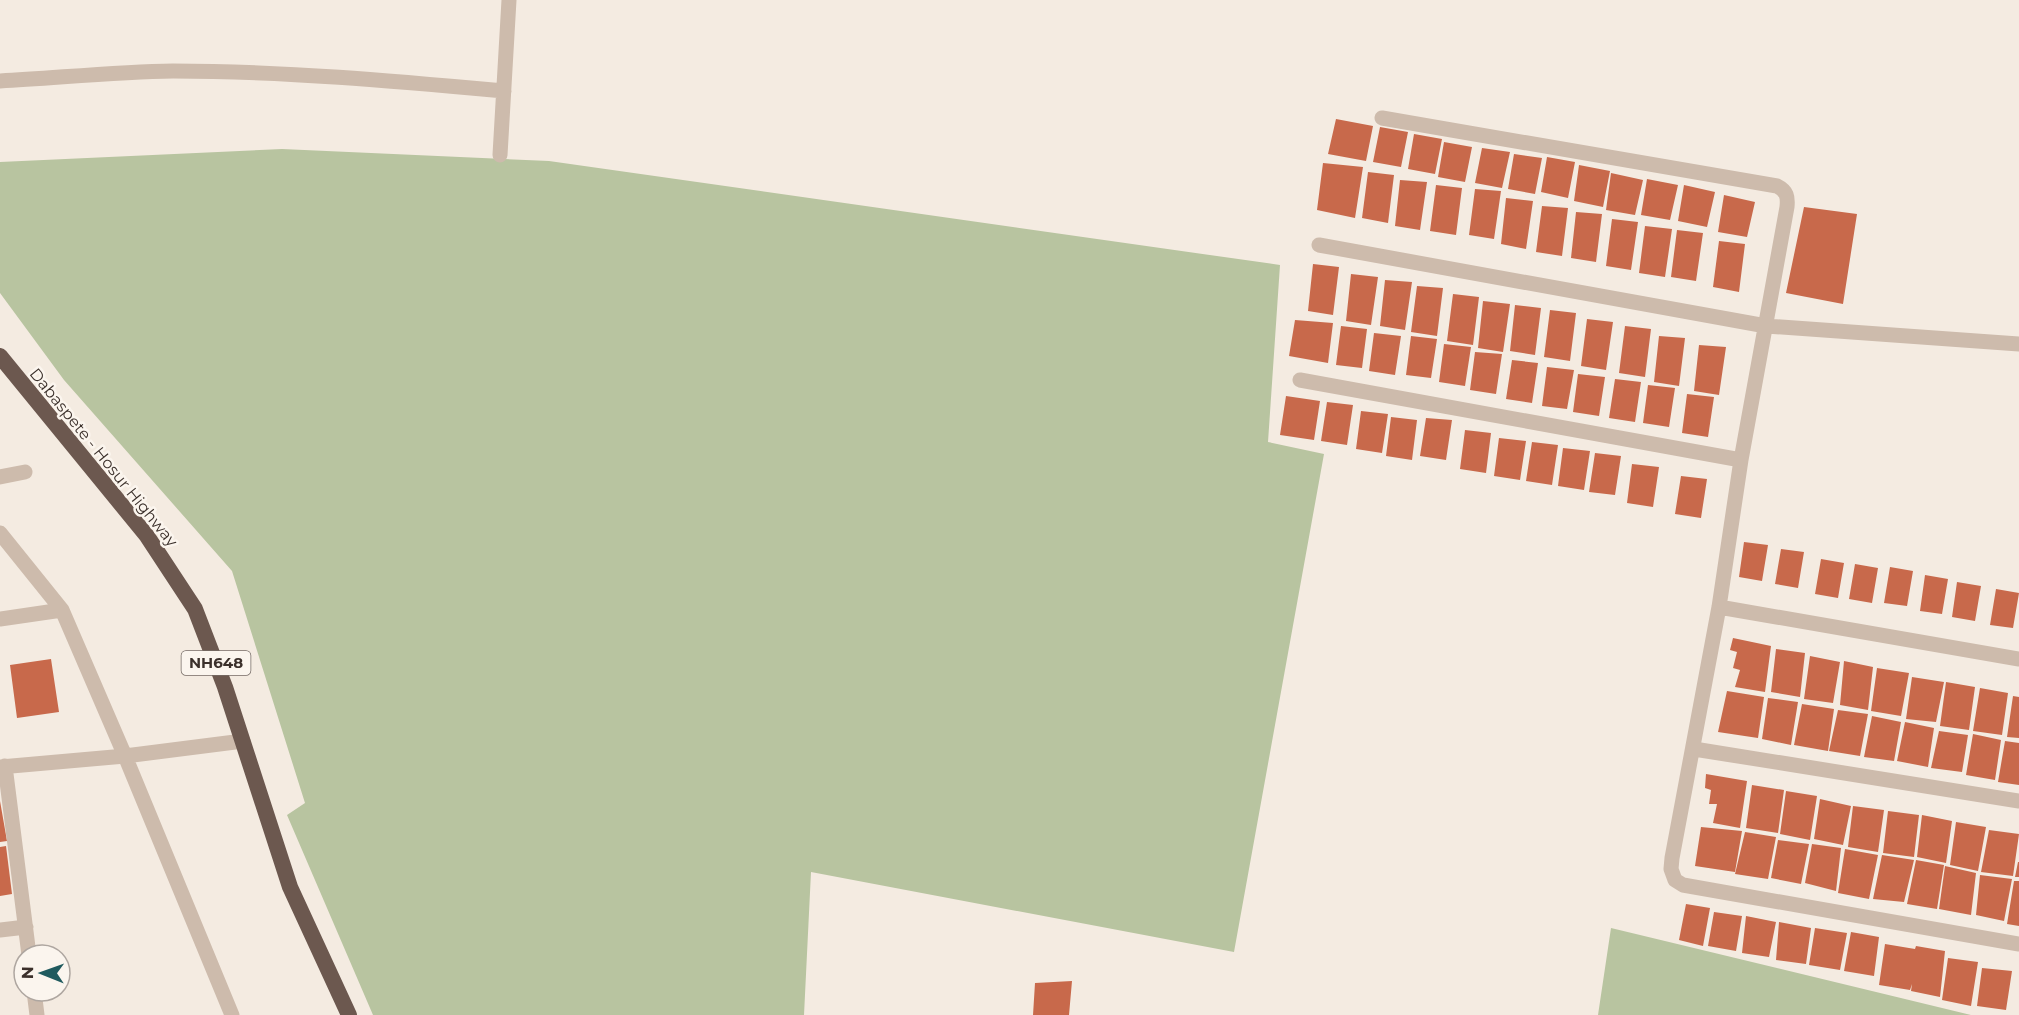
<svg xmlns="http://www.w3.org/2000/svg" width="2019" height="1015" font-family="Montserrat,sans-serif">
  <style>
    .green { fill: #b8c4a0 }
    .building { fill: #c8694b }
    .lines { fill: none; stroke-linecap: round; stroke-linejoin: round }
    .minor { stroke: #cdbbac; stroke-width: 15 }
    .trunk { stroke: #6c584f; stroke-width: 16 }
    .labels { text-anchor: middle; stroke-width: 5; stroke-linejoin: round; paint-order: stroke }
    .shield { fill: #fbf5ee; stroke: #756b66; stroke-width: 1.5 }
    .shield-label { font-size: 15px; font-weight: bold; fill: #3b302b }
    .street-label { font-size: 16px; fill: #3b302b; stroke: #fbf5ee }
  </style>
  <rect width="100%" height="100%" fill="#f4ebe1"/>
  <path class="green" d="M 282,149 L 549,161 L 1280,265 L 1268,442 L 1324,454 L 1234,952 L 811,872 L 804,1015 L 373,1015 L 287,815 L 305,803 L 232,571 L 64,380 L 0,293 L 0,162 Z
    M 1611,928 L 1971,1015 L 1598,1015 Z"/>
  <path class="building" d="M 1336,119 L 1373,126 L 1366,161 L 1328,154 Z
    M 1380,127 L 1408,132 L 1401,167 L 1373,162 Z
    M 1414,134 L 1442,139 L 1435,174 L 1408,169 Z
    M 1444,142 L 1472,147 L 1465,182 L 1438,177 Z
    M 1482,148 L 1510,152 L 1502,188 L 1475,183 Z
    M 1514,154 L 1542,158 L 1535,194 L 1508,189 Z
    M 1547,157 L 1575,162 L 1568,198 L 1541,192 Z
    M 1323,163 L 1363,167 L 1355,218 L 1317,210 Z
    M 1579,165 L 1610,171 L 1603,207 L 1574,201 Z
    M 1368,172 L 1394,175 L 1388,223 L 1362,218 Z
    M 1611,173 L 1643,180 L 1635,215 L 1606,210 Z
    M 1647,179 L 1678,185 L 1670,220 L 1641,215 Z
    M 1400,180 L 1427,182 L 1420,230 L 1395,226 Z
    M 1436,185 L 1462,188 L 1456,235 L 1430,231 Z
    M 1684,185 L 1715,192 L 1707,227 L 1678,221 Z
    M 1475,189 L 1501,191 L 1494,239 L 1469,235 Z
    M 1724,195 L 1755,202 L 1747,237 L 1718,232 Z
    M 1506,198 L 1533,201 L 1526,249 L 1501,244 Z
    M 1542,206 L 1568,208 L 1562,256 L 1536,252 Z
    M 1804,207 L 1857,214 L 1843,304 L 1786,293 Z
    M 1576,212 L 1602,214 L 1596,262 L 1571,258 Z
    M 1612,219 L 1638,222 L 1631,270 L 1606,266 Z
    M 1645,226 L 1672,229 L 1665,277 L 1639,273 Z
    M 1677,230 L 1703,233 L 1696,281 L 1671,277 Z
    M 1719,241 L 1745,244 L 1739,292 L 1713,287 Z
    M 1313,264 L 1339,267 L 1333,315 L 1308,311 Z
    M 1351,274 L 1378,277 L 1371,325 L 1346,321 Z
    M 1385,280 L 1412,282 L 1405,330 L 1380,326 Z
    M 1417,286 L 1443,288 L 1437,336 L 1411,332 Z
    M 1453,294 L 1479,297 L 1473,345 L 1447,341 Z
    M 1483,301 L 1510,304 L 1503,352 L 1478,348 Z
    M 1515,305 L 1541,308 L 1535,355 L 1510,351 Z
    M 1550,310 L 1576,313 L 1570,361 L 1544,357 Z
    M 1587,319 L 1613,322 L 1606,370 L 1581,366 Z
    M 1295,320 L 1333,323 L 1328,363 L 1289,356 Z
    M 1341,326 L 1367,329 L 1362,368 L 1336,365 Z
    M 1625,326 L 1651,329 L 1645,377 L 1619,373 Z
    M 1374,333 L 1401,336 L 1395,375 L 1369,371 Z
    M 1411,336 L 1437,339 L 1431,378 L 1406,375 Z
    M 1659,336 L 1685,338 L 1679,386 L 1654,382 Z
    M 1444,344 L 1471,347 L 1465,386 L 1439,382 Z
    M 1699,345 L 1726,347 L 1719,395 L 1694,391 Z
    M 1475,352 L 1502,354 L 1496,394 L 1470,390 Z
    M 1512,360 L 1538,363 L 1532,403 L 1506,399 Z
    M 1547,367 L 1574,370 L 1567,409 L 1542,406 Z
    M 1578,374 L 1605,377 L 1599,416 L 1573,412 Z
    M 1615,379 L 1641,382 L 1635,422 L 1609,418 Z
    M 1648,385 L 1675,388 L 1669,427 L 1643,423 Z
    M 1687,394 L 1714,397 L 1708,437 L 1682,433 Z
    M 1286,396 L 1320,401 L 1314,440 L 1280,435 Z
    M 1327,402 L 1353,405 L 1347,445 L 1321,441 Z
    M 1361,411 L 1388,414 L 1382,453 L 1356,449 Z
    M 1391,417 L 1417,420 L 1412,460 L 1386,456 Z
    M 1426,418 L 1452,420 L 1446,460 L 1420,456 Z
    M 1465,430 L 1491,433 L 1486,473 L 1460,469 Z
    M 1499,438 L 1526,441 L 1520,480 L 1494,476 Z
    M 1532,442 L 1558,445 L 1552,485 L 1526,481 Z
    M 1563,448 L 1590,451 L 1584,490 L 1558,486 Z
    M 1595,453 L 1621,456 L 1615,495 L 1589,492 Z
    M 1632,464 L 1659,467 L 1653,507 L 1627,503 Z
    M 1681,476 L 1707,479 L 1701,518 L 1675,514 Z
    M 1744,542 L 1768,545 L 1762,581 L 1739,577 Z
    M 1781,549 L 1804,552 L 1798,588 L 1775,584 Z
    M 1821,559 L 1844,563 L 1838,598 L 1815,594 Z
    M 1855,564 L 1878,568 L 1872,603 L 1849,599 Z
    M 1890,567 L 1913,571 L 1907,606 L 1884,603 Z
    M 1925,575 L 1948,579 L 1942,614 L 1920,611 Z
    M 1957,582 L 1981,586 L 1975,621 L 1952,617 Z
    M 1996,589 L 2019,593 L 2013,628 L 1990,625 Z
    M 1733,638 L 1771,646 L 1765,692 L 1735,687 L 1740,670 L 1733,668 L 1737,652 L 1730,650 Z
    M 1776,649 L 1805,653 L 1800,697 L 1771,692 Z
    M 1810,656 L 1840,662 L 1833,703 L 1804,699 Z
    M 51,659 L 59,712 L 17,718 L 10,665 Z
    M 1844,661 L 1873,667 L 1868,710 L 1840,705 Z
    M 1877,668 L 1909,673 L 1901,716 L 1871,711 Z
    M 1912,677 L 1944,682 L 1936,722 L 1906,719 Z
    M 1946,682 L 1975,687 L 1969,730 L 1940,726 Z
    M 1980,688 L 2008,693 L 2002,735 L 1973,731 Z
    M 1727,691 L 1764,697 L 1758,738 L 1718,732 Z
    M 2013,696 L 2019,697 L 2019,738 L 2007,737 Z
    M 1768,698 L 1798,702 L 1791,745 L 1762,739 Z
    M 1802,704 L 1834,709 L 1828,751 L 1794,745 Z
    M 1838,710 L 1868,714 L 1860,756 L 1829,751 Z
    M 1872,716 L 1901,722 L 1894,761 L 1864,757 Z
    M 1905,722 L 1934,728 L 1928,767 L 1897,761 Z
    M 1939,731 L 1968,735 L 1962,772 L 1931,768 Z
    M 1973,734 L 2001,740 L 1995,780 L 1966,775 Z
    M 2005,741 L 2019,743 L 2019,785 L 1998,782 Z
    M 1706,774 L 1747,781 L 1740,828 L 1713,823 L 1717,804 L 1709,804 L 1711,790 L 1705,788 Z
    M 1752,785 L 1784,790 L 1778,833 L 1746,828 Z
    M 1786,791 L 1817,796 L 1810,840 L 1780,834 Z
    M 1820,799 L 1851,806 L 1843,845 L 1814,839 Z
    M 0,801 L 7,841 L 0,842 Z
    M 1853,806 L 1884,810 L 1878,852 L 1848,847 Z
    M 1888,811 L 1919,815 L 1914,857 L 1883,853 Z
    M 1922,815 L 1952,821 L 1946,863 L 1917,857 Z
    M 1956,822 L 1986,827 L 1978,871 L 1950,865 Z
    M 1701,827 L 1742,831 L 1735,872 L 1695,866 Z
    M 1989,830 L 2019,834 L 2013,876 L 1981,872 Z
    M 1745,832 L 1776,837 L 1768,879 L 1735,874 Z
    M 1778,840 L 1809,844 L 1801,884 L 1771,878 Z
    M 1812,844 L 1841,848 L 1836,891 L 1805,883 Z
    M 6,846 L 12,894 L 0,896 L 0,847 Z
    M 1845,849 L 1878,855 L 1869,899 L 1838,893 Z
    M 1882,855 L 1914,860 L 1904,902 L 1873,899 Z
    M 1916,860 L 1944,865 L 1937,909 L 1907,904 Z
    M 2018,862 L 2019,862 L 2019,877 L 2015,877 Z
    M 1945,866 L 1976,873 L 1971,915 L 1939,909 Z
    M 1980,875 L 2012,879 L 2004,921 L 1976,915 Z
    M 2014,881 L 2019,881 L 2019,926 L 2007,924 Z
    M 1686,904 L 1710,908 L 1703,946 L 1679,940 Z
    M 1714,912 L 1742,916 L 1736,951 L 1708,946 Z
    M 1746,916 L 1776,922 L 1769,957 L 1742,953 Z
    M 1779,922 L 1811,928 L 1806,964 L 1776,960 Z
    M 1815,928 L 1847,933 L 1840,970 L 1809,965 Z
    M 1851,932 L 1879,937 L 1874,976 L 1844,971 Z
    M 1885,944 L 1915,949 L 1916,946 L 1945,951 L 1940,997 L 1911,991 L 1912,984 L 1910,990 L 1879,985 Z
    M 1948,958 L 1978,962 L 1971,1006 L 1942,1000 Z
    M 1982,968 L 2012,971 L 2006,1010 L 1977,1006 Z
    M 1072,981 L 1069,1015 L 1033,1015 L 1035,983 Z"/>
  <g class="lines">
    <path class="minor" d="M 0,81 C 57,78 115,72 173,71 C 284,71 394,81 504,91
      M 1382,118 L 1777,186 C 1787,191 1788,197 1787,207 L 1741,460 L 1719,607 L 1672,858 L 1671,869 L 1675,880 L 1683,885 L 2019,944
      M 500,155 L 509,0
      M 1319,245 L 1766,326 L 2019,344
      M 1300,380 L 1741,460
      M 0,477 L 25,472
      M 0,533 L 62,610 L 125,756 L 232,1015
      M 1719,607 L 2019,659
      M 0,619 L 62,610
      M 1694,749 L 2019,801
      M 5,766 L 29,955
      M 0,767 L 125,756 L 243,741
      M 0,930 L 26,927
      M 34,991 L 37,1015"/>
    <path class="trunk" d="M 0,356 L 147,536 L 195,609 L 225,687 L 290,887 L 349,1015"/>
  </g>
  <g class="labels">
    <rect class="shield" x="181.5" y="651" width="69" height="24" rx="4.5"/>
    <g class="shield-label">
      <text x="216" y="668">NH648</text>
    </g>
    <g class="street-label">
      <text transform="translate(104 457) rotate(51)" y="6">Dabaspete - Hosur Highway</text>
    </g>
  </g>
  <g transform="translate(42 973) rotate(271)"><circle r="28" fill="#fbf5ee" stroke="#aea6a0" stroke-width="1.5"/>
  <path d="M0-4.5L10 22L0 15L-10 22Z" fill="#1f5a5e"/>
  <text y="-9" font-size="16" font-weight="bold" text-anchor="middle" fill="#3b302b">N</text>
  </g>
</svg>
